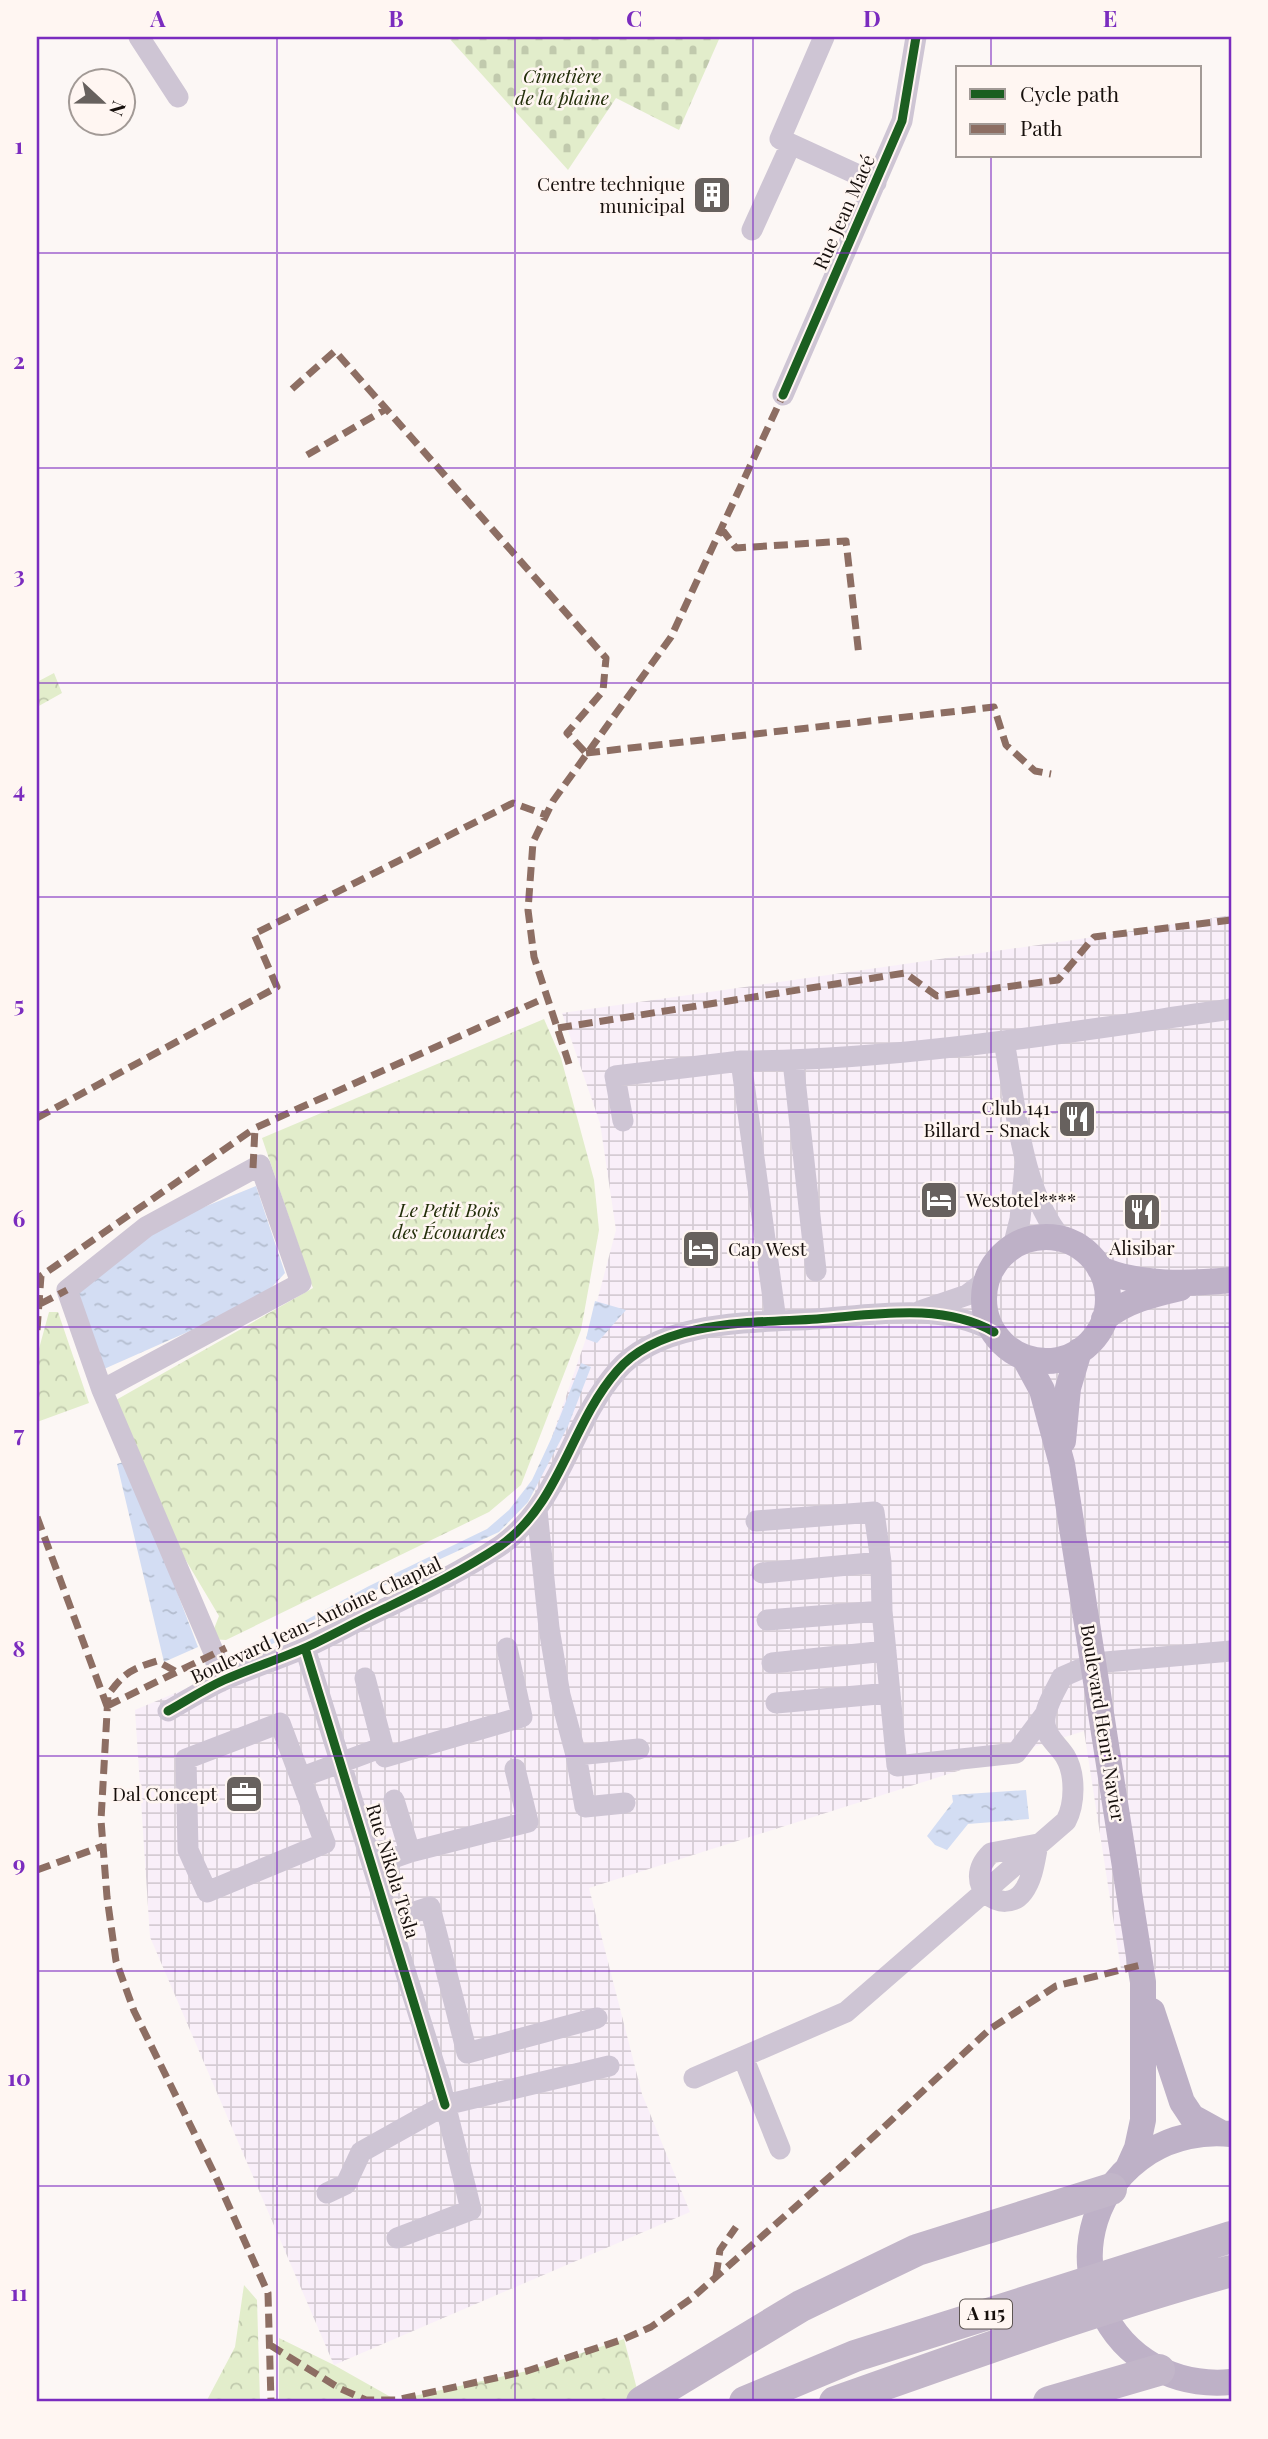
<svg xmlns="http://www.w3.org/2000/svg" width="1268" height="2439" font-family="'Playfair Display',serif">
  <style>
    .industrial { fill: url(#industrial-grid) }
    .forest { fill: url(#forest-crowns) }
    .cemetery { fill: url(#cemetery-stones) }
    .water { fill: url(#water-ripples) }
    .lines { fill: none; stroke-linecap: round; stroke-linejoin: round }
    .minor { stroke: #cec5d4; stroke-width: 21 }
    .major { stroke: #beb1c7; stroke-width: 26 }
    .highway { stroke: #c2b6c9; stroke-width: 32 }
    .quiet { stroke: #8d6e63; stroke-width: 7; stroke-dasharray: 14 7; stroke-linecap: butt }
    .cycleway-casing { stroke: #fff6f2; stroke-width: 13 }
    .cycleway { stroke: #1b5e20; stroke-width: 9 }
    .grid { fill: none; stroke: #7b2cbf; stroke-width: 2; stroke-opacity: 0.55 }
    .labels { text-anchor: middle; stroke-width: 5; stroke-linejoin: round; paint-order: stroke }
    .shield { fill: #fff6f2; stroke: #5d5552; stroke-width: 2 }
    .shield-label { font-size: 18px; font-weight: bold; fill: #17100d }
    .park-label { font-size: 19px; font-style: italic; fill: #222e09; stroke: #fff6f2 }
    .poi-label { font-size: 19px; fill: #17100d; stroke: #fff6f2; text-anchor: end }
    .street-label { font-size: 19px; fill: #17100d; stroke: #fff6f2 }
    .neatline { fill: none; stroke: #7b2cbf; stroke-width: 2.5 }
    .grid-label { font-size: 23px; text-anchor: middle; font-weight: bold; fill: #7b2cbf }
  </style>
  <defs>
    <pattern id="industrial-grid" width="8" height="8" patternUnits="userSpaceOnUse" patternTransform="scale(1.75)"><rect width="8" height="8" fill="#f9eff9"/><path d="M0 4h8M4 0v8" fill="none" stroke="#d5ccd4"/></pattern>
    <pattern id="forest-crowns" width="20" height="18" patternUnits="userSpaceOnUse" patternTransform="scale(1.75)"><rect width="20" height="18" fill="#e2edcb"/><path d="M2 6a3 3 0 1 1 6 0M12 15a3 3 0 1 1 6 0" fill="none" stroke="#c1caad"/></pattern>
    <pattern id="cemetery-stones" width="16" height="16" patternUnits="userSpaceOnUse" patternTransform="scale(1.75)"><rect width="16" height="16" fill="#e2edcb"/><path d="M2 7V4a2 2 0 0 1 4 0v3zM10 15v-3a2 2 0 0 1 4 0v3z" fill="#c1caad"/></pattern>
    <pattern id="water-ripples" width="26" height="14" patternUnits="userSpaceOnUse" patternTransform="scale(1.75)"><rect width="26" height="14" fill="#d3ddf3"/><path d="M2 4q2-2 4 0t4 0M15 11q2-2 4 0t4 0" fill="none" stroke="#b4bdcf"/></pattern>
  </defs>
  <rect width="100%" height="100%" fill="#fcf7f5"/>
  <path class="industrial" d="M 1231,915 L 1231,1970 L 1121,1969 L 1084,1731 L 589,1888 L 642,2094 L 690,2212 L 334,2365 L 150,1937 L 135,1710 L 495,1558 L 532,1526 L 536,1483 L 591,1324 L 616,1230 L 600,1123 L 562,1013 L 1094,937 Z"/>
  <path class="forest" d="M 54,673 L 62,693 L 37,707 L 37,682 Z
    M 544,1019 L 561,1058 L 594,1180 L 599,1230 L 581,1330 L 521,1485 L 489,1512 L 226,1640 L 210,1639 L 219,1616 L 172,1537 L 116,1400 L 313,1288 L 262,1138 Z
    M 49,1312 L 58,1312 L 89,1403 L 37,1422 L 37,1356 Z
    M 244,2285 L 257,2300 L 260,2402 L 206,2402 L 235,2347 Z
    M 279,2338 L 334,2365 L 396,2400 L 527,2371 L 624,2339 L 638,2393 L 623,2402 L 279,2402 Z"/>
  <path class="cemetery" d="M 448,37 L 720,37 L 679,130 L 616,98 L 568,170 Z"/>
  <path class="water" d="M 256,1186 L 285,1273 L 260,1300 L 104,1369 L 76,1296 L 157,1226 Z
    M 595,1301 L 626,1310 L 597,1343 L 586,1339 Z
    M 581,1363 L 591,1367 L 568,1426 L 528,1502 L 499,1532 L 397,1579 L 236,1663 L 234,1659 L 369,1586 L 487,1529 L 509,1510 L 532,1480 L 552,1437 Z
    M 127,1461 L 198,1647 L 164,1662 L 117,1464 Z
    M 1026,1790 L 1029,1819 L 968,1824 L 947,1850 L 935,1845 L 927,1836 L 953,1802 L 952,1795 Z"/>
  <g class="lines">
    <path class="minor" d="M 139,37 L 178,97
      M 824,37 L 780,139 L 876,183
      M 752,230 L 791,144
      M 783,395 L 902,121 L 916,37
      M 1004,1041 C 1015,1100 1021,1194 1063,1240
      M 741,1061 C 904,1060 1069,1032 1231,1009
      M 793,1061 L 816,1271
      M 623,1121 L 615,1076 L 741,1061 L 776,1321
      M 1013,1247 L 1020,1219 L 1025,1166
      M 920,1311 L 967,1295 L 987,1280
      M 102,1390 L 301,1283 L 260,1165 L 146,1227 L 67,1290 L 102,1390 L 214,1653 L 220,1682
      M 537,1510 L 549,1628 L 560,1695 L 576,1755 L 585,1807 L 625,1803
      M 756,1521 L 874,1512 L 881,1562 L 882,1611 L 897,1766 L 1016,1753 L 1046,1713
      M 762,1573 L 881,1562
      M 767,1620 L 882,1611
      M 305,1648 L 440,2083 L 471,2210 L 397,2238
      M 772,1663 L 886,1651
      M 365,1678 L 383,1747
      M 776,1703 L 890,1693
      M 168,1711 C 186,1701 204,1689 224,1680 C 251,1668 280,1659 307,1647 C 335,1634 361,1619 388,1607 C 427,1588 464,1570 500,1546 C 561,1503 570,1425 617,1371 C 661,1319 755,1323 817,1319 C 874,1315 941,1302 994,1332
      M 280,1723 L 325,1843 L 207,1892 L 188,1850 L 186,1759 Z
      M 576,1755 L 639,1749
      M 302,1777 L 383,1747 L 385,1757 L 522,1717 L 507,1648
      M 1038,1844 C 1035,1859 1033,1879 1023,1892 C 1004,1918 958,1885 991,1853 Z
      M 410,1852 L 528,1822 L 515,1769
      M 373,1865 L 410,1852 L 394,1800
      M 390,1920 L 430,1907 L 467,2053 L 597,2018
      M 743,2057 L 780,2149
      M 694,2078 L 846,2012 L 1066,1821 C 1075,1804 1076,1774 1065,1756 C 1059,1746 1046,1737 1045,1724 C 1043,1709 1056,1690 1062,1677 L 1094,1663 L 1231,1651
      M 327,2193 L 346,2184 L 361,2152 L 445,2105 L 609,2066"/>
    <path class="major" d="M984 1299a62 62 0 1 1 124 0a62 62 0 1 1-124 0Z
      M 1100,1269 C 1139,1286 1190,1284 1231,1280
      M 1104,1319 C 1124,1301 1154,1294 1180,1288
      M 1024,1357 L 1042,1390 L 1062,1464 L 1143,1982 L 1143,2120 L 1137,2148 L 1128,2168
      M 1063,1441 L 1068,1388 L 1079,1351
      M 1152,2011 L 1182,2102 L 1192,2117 L 1221,2133
      M 1231,2134 C 1203,2131 1173,2137 1149,2152 C 1036,2225 1097,2394 1231,2382"/>
    <path class="highway" d="M 642,2402 L 801,2306 L 917,2250 L 1111,2189
      M 745,2402 L 855,2356 L 1231,2237
      M 835,2402 C 966,2356 1097,2308 1231,2271
      M 1049,2402 L 1159,2370"/>
    <path class="quiet" d="M 292,389 L 335,351 L 606,658 L 603,691 L 567,733 L 586,753
      M 307,455 L 386,409
      M 721,528 L 736,548 L 846,541 L 859,656
      M 586,753 L 994,707 L 1006,745 L 1035,771 L 1051,774
      M 558,1028 L 905,973 L 937,996 L 1058,980 L 1094,937 L 1231,920
      M 569,1064 L 534,957 L 528,910 L 533,842 L 553,801 L 671,637 L 783,395
      M 37,1118 L 277,987 L 254,934 L 513,803 L 546,815
      M 253,1168 L 255,1128 L 547,997
      M 40,1304 L 67,1290
      M 37,1330 L 41,1276 L 255,1128
      M 37,1517 L 107,1706
      M 175,1671 L 157,1661 C 131,1669 124,1673 108,1695 L 101,1820 L 107,1897 L 116,1961 L 134,2011 L 214,2173 L 268,2293 L 271,2402
      M 107,1706 L 226,1648
      M 37,1870 L 103,1846
      M 716,2276 L 720,2250 L 736,2227
      M 270,2345 L 339,2388 L 366,2400 L 396,2400 L 527,2371 L 624,2339 L 651,2327 L 692,2298 L 844,2164 L 990,2029 L 1056,1986 L 1141,1965"/>
    <defs>
      <path id="cycleway" d="M 783,395 L 902,121 L 916,37
        M 305,1648 L 445,2105
        M 168,1711 C 186,1701 204,1689 224,1680 C 251,1668 280,1659 307,1647 C 335,1634 361,1619 388,1607 C 427,1588 464,1570 500,1546 C 561,1503 570,1425 617,1371 C 661,1319 755,1323 817,1319 C 874,1315 941,1302 994,1332"/>
    </defs>
    <use href="#cycleway" class="cycleway-casing"/>
    <use href="#cycleway" class="cycleway"/>
  </g>
  <path class="grid" d="M 277,37 L 277,2402M 515,37 L 515,2402M 753,37 L 753,2402M 991,37 L 991,68M 991,156 L 991,2402M 37,253 L 1231,253M 37,468 L 1231,468M 37,683 L 1231,683M 37,897 L 1231,897M 37,1112 L 1231,1112M 37,1327 L 1231,1327M 37,1542 L 1231,1542M 37,1756 L 1231,1756M 37,1971 L 1231,1971M 37,2186 L 1231,2186"/>
  <defs>
    <symbol id="building-square" viewBox="-11 -11 22 22"><rect x="-9" y="-9" width="18" height="18" rx="4" fill="#67615e" stroke="#fff6f2"/><path d="M-4-6H4V6H1V3H-1V6H-4ZM-2.5-4.3h1.7v1.8h-1.7ZM.8-4.3h1.7v1.8H.8ZM-2.5-1h1.7V.8h-1.7ZM.8-1h1.7V.8H.8Z" fill="#fff"/></symbol>
    <symbol id="restaurant-square" viewBox="-11 -11 22 22"><rect x="-9" y="-9" width="18" height="18" rx="4" fill="#67615e" stroke="#fff6f2"/><path d="M-5-6h1v4h1v-4h1v4h1v-4h1v5L-1.5 .5V6h-2V.5L-5-1ZM5-6V6H3V1.5H1.5Q1.5-4 5-6Z" fill="#fff"/></symbol>
    <symbol id="hotel-square" viewBox="-11 -11 22 22"><rect x="-9" y="-9" width="18" height="18" rx="4" fill="#67615e" stroke="#fff6f2"/><path d="M-6-4.5h1.5V1H6V5H4.5V3h-9V5H-6ZM-4 0a1.8 1.8 0 1 1 3.6 0ZM.5 0V-2.5h3Q6-2.5 6 0Z" fill="#fff"/></symbol>
    <symbol id="office-square" viewBox="-11 -11 22 22"><rect x="-9" y="-9" width="18" height="18" rx="4" fill="#67615e" stroke="#fff6f2"/><path d="M-6-3h4V-5.5h4V-3h4V5H-6ZM-1-4.5V-3h2v-1.5ZM-6 0V1H6V0Z" fill="#fff"/></symbol>
  </defs>
  <g fill-rule="evenodd">
    <use href="#building-square" x="690" y="173" width="44" height="44"/>
    <use href="#restaurant-square" x="1055" y="1097" width="44" height="44"/>
    <use href="#hotel-square" x="917" y="1178" width="44" height="44"/>
    <use href="#restaurant-square" x="1120" y="1190" width="44" height="44"/>
    <use href="#hotel-square" x="679" y="1227" width="44" height="44"/>
    <use href="#office-square" x="222" y="1772" width="44" height="44"/>
  </g>
  <g class="labels">
    <rect class="shield" x="960" y="2299.5" width="52" height="29" rx="5"/>
    <g class="shield-label">
      <text x="986" y="2320">A 115</text>
    </g>
    <g class="park-label">
      <text x="562" y="83">Cimetière<tspan x="562" dy="22">de la plaine</tspan></text>
      <text x="449" y="1217">Le Petit Bois<tspan x="449" dy="22">des Écouardes</tspan></text>
    </g>
    <g class="poi-label">
      <text x="685" y="191">Centre technique<tspan x="685" dy="22">municipal</tspan></text>
      <text x="1050" y="1115">Club 141<tspan x="1050" dy="22">Billard - Snack</tspan></text>
      <text x="966" y="1207" text-anchor="start">Westotel****</text>
      <text x="1142" y="1255" text-anchor="middle">Alisibar</text>
      <text x="728" y="1256" text-anchor="start">Cap West</text>
      <text x="217" y="1801">Dal Concept</text>
    </g>
    <g class="street-label">
      <text transform="translate(844 212) rotate(-66)" y="7">Rue Jean Macé</text>
      <text transform="translate(316 1620) rotate(-25)" y="7">Boulevard Jean-Antoine Chaptal</text>
      <text transform="translate(1103 1723) rotate(81)" y="7">Boulevard Henri Navier</text>
      <text transform="translate(393 1871) rotate(73)" y="7">Rue Nikola Tesla</text>
    </g>
  </g>
  <rect width="1268" height="2439" fill="none" stroke="#fff6f2" stroke-width="77"/>
  <rect x="956" y="66" width="245" height="91" fill="#fff6f2" stroke="#a29a96" stroke-width="2"/>
  <rect x="970" y="89" width="35" height="10" fill="#1b5e20" stroke="#a29a96" stroke-width="2"/>
  <text x="1020" y="102" font-size="21" fill="#17100d">Cycle path</text>
  <rect x="970" y="124" width="35" height="10" fill="#8d6e63" stroke="#a29a96" stroke-width="2"/>
  <text x="1020" y="136" font-size="21" fill="#17100d">Path</text>
  <g transform="translate(102 102) rotate(112)"><circle r="33" fill="#fff6f2" stroke="#a29a96" stroke-width="2"/>
  <path d="M0-5L12 26L0 18L-12 26Z" fill="#67615e"/>
  <text y="-10" font-size="19" font-weight="bold" text-anchor="middle" fill="#17100d">N</text>
  </g>
  <rect x="38" y="38" width="1192" height="2362" class="neatline"/>
  <g class="grid-label">
    <text x="158" y="27">A</text>
    <text x="396" y="27">B</text>
    <text x="634" y="27">C</text>
    <text x="872" y="27">D</text>
    <text x="1110" y="27">E</text>
    <text x="19" y="154">1</text>
    <text x="19" y="369">2</text>
    <text x="19" y="583">3</text>
    <text x="19" y="798">4</text>
    <text x="19" y="1013">5</text>
    <text x="19" y="1227">6</text>
    <text x="19" y="1442">7</text>
    <text x="19" y="1657">8</text>
    <text x="19" y="1872">9</text>
    <text x="19" y="2086">10</text>
    <text x="19" y="2301">11</text>
  </g>
</svg>
